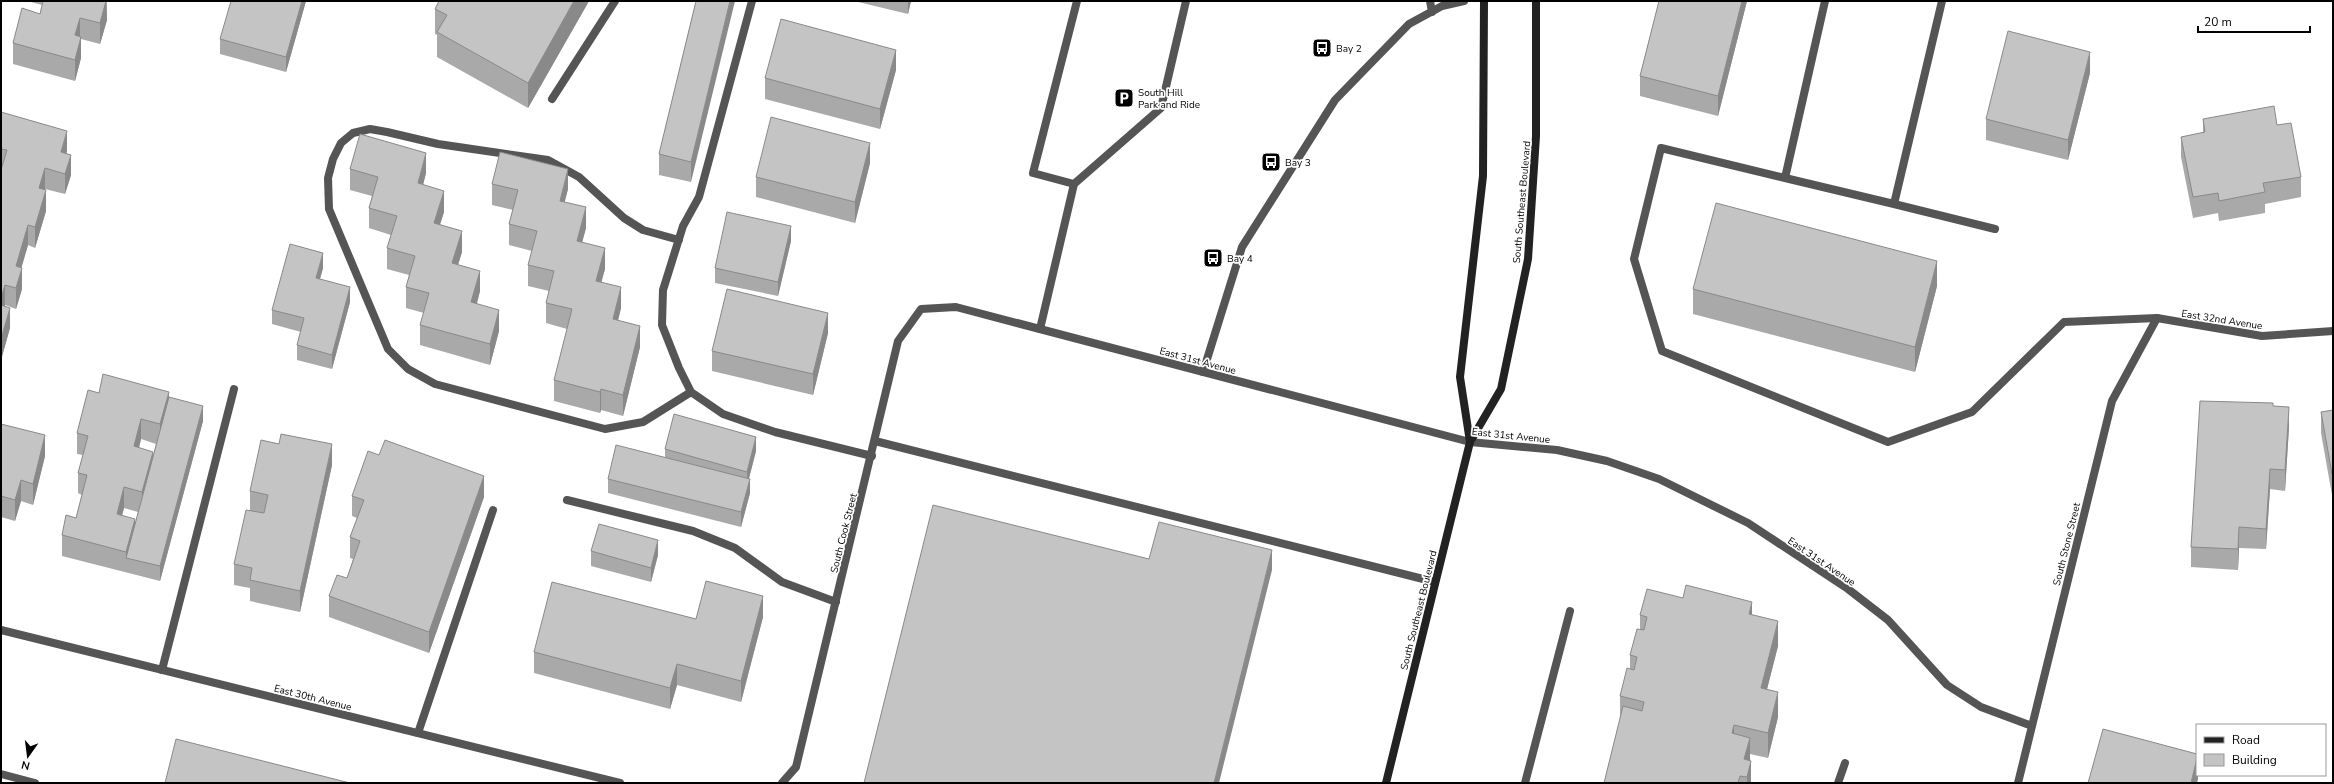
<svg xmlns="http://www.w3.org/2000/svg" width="2334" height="784" font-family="'Nunito Sans',sans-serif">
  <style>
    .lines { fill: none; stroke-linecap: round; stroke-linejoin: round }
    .service { stroke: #555; stroke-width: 8 }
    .minor { stroke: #555; stroke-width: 8 }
    .secondary { stroke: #222; stroke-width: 8 }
    .wall { fill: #a9a9a9; fill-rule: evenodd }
    .shaded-wall { fill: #898989 }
    .building { fill: #c4c4c4; stroke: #898989 }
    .labels { text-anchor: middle; stroke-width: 3.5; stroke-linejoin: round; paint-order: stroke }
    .poi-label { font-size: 10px; fill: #000; stroke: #fff; text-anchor: start }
    .street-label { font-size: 10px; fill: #000; stroke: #fff }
  </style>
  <rect width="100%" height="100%" fill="#fff"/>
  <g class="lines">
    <path class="service" d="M 752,1 L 699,197 L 683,226 L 663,290 L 662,325 L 679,368 L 691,392 L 723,414 L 775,432 L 872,456
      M 1430,1 L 1432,12
      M 1825,1 L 1785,178 L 1894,204
      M 1942,1 L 1894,204 L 1995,229
      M 552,99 L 615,1
      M 1785,178 L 1661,148 L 1634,259 L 1662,351 L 1888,442 L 1972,412 L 2064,322 L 2157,318
      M 1074,184 L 1161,108 L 1186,1
      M 679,240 L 643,230 L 624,218 L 579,177 L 548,160 L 438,144 L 387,132 L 370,129 L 353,133 L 341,143 L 333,159 L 328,178 L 329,209 L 388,349 L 408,369 L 435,384 L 605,429 L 643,422 L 691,392
      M 1040,329 L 1074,184 L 1033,173 L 1077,1
      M 1203,372 L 1242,247 L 1335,100 L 1409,24 L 1442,6 L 1464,1
      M 875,441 L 1435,582
      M 567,500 L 693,531 L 735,548 L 782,582 L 836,602
      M 162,670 L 234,389
      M 418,733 L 493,510
      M 1,774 L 35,783
      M 1525,783 L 1570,611
      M 1838,783 L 1845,763"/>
    <path class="minor" d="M 1,630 L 620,783
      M 782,783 L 796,767 L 898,341 L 921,309 L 956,307 L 1470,442 L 1557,450 L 1607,461 L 1659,479 L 1748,523 L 1848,589 L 1888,620 L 1947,685 L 1981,707 L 2032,726
      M 2018,783 L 2112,401 L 2157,318 L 2262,336 L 2333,331"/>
    <path class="secondary" d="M 1470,442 L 1460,377 L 1483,176 L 1484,1
      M 1386,783 L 1470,442 L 1501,389 L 1528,259 L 1536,136 L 1536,1"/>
  </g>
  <path class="wall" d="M 31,1 L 107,1 L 107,20 L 100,44 L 81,39 L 81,58 L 75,81 L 13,64 L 13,43 L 40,14 L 42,5 L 31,2 Z
    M 306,1 L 286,72 L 220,54 L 220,39 Z
    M 439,1 L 589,1 L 528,108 L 437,57 L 437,35 L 435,34 L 435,9 Z
    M 696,1 L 691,182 L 659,175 L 659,154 Z
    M 854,1 L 911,1 L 908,14 Z
    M 1659,1 L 1747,1 L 1718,116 L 1640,96 L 1640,76 Z
    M 896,70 L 880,129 L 765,99 L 765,78 Z
    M 2090,73 L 2068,160 L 1986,140 L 1986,119 Z
    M 1,112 L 67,151 L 66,153 L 71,175 L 65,194 L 45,189 L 46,211 L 35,248 L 28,245 L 21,268 L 22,289 L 16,309 L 5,305 L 5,306 L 10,328 L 1,360 Z
    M 2203,119 L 2277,125 L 2301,177 L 2301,197 L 2265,204 L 2265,213 L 2219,221 L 2218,213 L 2193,218 L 2181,157 L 2181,137 L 2203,133 Z
    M 870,163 L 855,223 L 756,197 L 756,177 Z
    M 350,169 L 426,173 L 423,185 L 444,212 L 440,224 L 462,252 L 458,265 L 480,291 L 477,304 L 499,331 L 490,365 L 420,345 L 420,325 L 424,313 L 406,308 L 406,287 L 409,275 L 387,269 L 387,248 L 391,235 L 369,228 L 369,208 L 372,196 L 350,190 Z
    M 492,184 L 568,189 L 564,202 L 586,228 L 582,242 L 605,269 L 601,282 L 621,308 L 618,321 L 640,347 L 623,416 L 601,410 L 600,413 L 554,401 L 554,380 L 567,329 L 546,323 L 546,303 L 549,291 L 528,286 L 528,265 L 532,251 L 509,245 L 509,224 L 513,210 L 492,205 Z
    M 791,241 L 778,296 L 715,283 L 715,268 Z
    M 323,268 L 320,279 L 350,302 L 332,369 L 297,360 L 297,345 L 301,332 L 272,324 L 272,310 Z
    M 1937,286 L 1915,372 L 1693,314 L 1693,289 Z
    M 828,333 L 813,395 L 712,371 L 712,351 Z
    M 99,393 L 169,397 L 203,421 L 160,581 L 62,556 L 62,535 L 76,518 L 82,495 L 78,493 L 78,473 L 83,455 L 77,454 L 77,433 ZM 141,439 L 156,444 L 153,457 L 139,448 ZM 124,508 L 138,512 L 135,524 L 122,515 Z
    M 2273,406 L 2289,427 L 2285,491 L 2270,489 L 2266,549 L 2239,548 L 2238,570 L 2191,567 L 2191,547 Z
    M 2333,410 L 2333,495 L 2332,495 L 2321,433 L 2321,412 Z
    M 1,424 L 45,456 L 33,505 L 21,501 L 15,521 L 1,517 Z
    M 665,449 L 756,451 L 749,478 L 750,493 L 741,527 L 608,493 L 608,479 L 665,458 Z
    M 332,465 L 300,612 L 250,601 L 250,588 L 234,585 L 234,564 L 250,510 L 250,491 Z
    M 352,496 L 484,497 L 429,653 L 329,617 L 329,596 L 347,578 L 353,559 L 350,558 L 350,537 L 357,518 L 352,516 Z
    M 591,551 L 658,555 L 651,582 L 591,566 Z
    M 1683,598 L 1752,615 L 1778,646 L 1767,689 L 1778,717 L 1768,758 L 1750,754 L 1751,783 L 1604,783 L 1620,721 L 1620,696 L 1630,669 L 1630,655 L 1640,629 L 1640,615 Z
    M 763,617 L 741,702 L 677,685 L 670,709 L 534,673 L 534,652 L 696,619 Z"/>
  <path class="shaded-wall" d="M 106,1 L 107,20 L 100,44 L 100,23 Z
    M 302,1 L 306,1 L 286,72 L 286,57 Z
    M 574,1 L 589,1 L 528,108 L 528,83 Z
    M 730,1 L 735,1 L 691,182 L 691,162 Z
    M 908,1 L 911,1 L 908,14 Z
    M 1742,1 L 1747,1 L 1718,116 L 1718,96 Z
    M 80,18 L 80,38 L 75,35 Z
    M 81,37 L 81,58 L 75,81 L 75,60 Z
    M 896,50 L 896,70 L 880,129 L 880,109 Z
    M 2090,52 L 2090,73 L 2068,160 L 2068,140 Z
    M 67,131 L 67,151 L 61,172 L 61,152 Z
    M 870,143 L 870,163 L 855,223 L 855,202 Z
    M 426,153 L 426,173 L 418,204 L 418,183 Z
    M 71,155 L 71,175 L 65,194 L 65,174 Z
    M 45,168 L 45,189 L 39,208 L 39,188 Z
    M 568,169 L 568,189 L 560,221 L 560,201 Z
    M 46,190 L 46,211 L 35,248 L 35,227 Z
    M 444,191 L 444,212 L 434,244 L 434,223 Z
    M 586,207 L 586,228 L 577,262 L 577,241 Z
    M 28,225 L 28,245 L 16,287 L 16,266 Z
    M 791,226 L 791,241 L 778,296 L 778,282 Z
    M 462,231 L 462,252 L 452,284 L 452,263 Z
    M 605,248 L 605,269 L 596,302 L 596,281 Z
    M 323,253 L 323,268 L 316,293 L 316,278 Z
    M 1937,261 L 1937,286 L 1915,372 L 1915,347 Z
    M 22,268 L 22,289 L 16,309 L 16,288 Z
    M 480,271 L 480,291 L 471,323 L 471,302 Z
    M 5,285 L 5,305 L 1,319 L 1,298 Z
    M 350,287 L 350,302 L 332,369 L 332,355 Z
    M 621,287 L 621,308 L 613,340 L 613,319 Z
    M 10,308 L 10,328 L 1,360 L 1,339 Z
    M 499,310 L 499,331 L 490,365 L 490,344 Z
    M 828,313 L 828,333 L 813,395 L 813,374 Z
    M 640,326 L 640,347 L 623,416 L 623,395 Z
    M 601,389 L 601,410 L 600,413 L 600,392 Z
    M 169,392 L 169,412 L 160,445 L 160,424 Z
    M 203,406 L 203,421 L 160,581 L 160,566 Z
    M 2289,407 L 2289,427 L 2285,491 L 2285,470 Z
    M 141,419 L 141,439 L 134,467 L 134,446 Z
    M 45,435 L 45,456 L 33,505 L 33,484 Z
    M 756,437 L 756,451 L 747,486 L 747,472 Z
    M 332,444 L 332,465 L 300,612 L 300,591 Z
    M 153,452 L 153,472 L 142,513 L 142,492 Z
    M 2270,469 L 2270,489 L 2266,549 L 2266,529 Z
    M 484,476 L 484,497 L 429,653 L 429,632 Z
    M 750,479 L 750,493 L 741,527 L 741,512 Z
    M 21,480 L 21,501 L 15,521 L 15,500 Z
    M 124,487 L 124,508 L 117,535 L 117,514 Z
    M 135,519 L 135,540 L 126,558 L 126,552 Z
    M 2239,527 L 2239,548 L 2238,570 L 2238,549 Z
    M 658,540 L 658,555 L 651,582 L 651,568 Z
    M 1272,550 L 1272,570 L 1219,783 L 1214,783 Z
    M 763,596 L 763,617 L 741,702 L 741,681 Z
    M 1752,602 L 1752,627 L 1749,614 Z
    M 1778,621 L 1778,646 L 1761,713 L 1761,688 Z
    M 677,664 L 677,685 L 670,709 L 670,688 Z
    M 1778,692 L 1778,717 L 1768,758 L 1768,733 Z
    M 1734,725 L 1734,750 L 1732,733 Z
    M 1750,738 L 1750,763 L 1744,759 Z
    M 2197,758 L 2197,775 L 2198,775 L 2198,779 L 2197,783 L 2191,783 Z
    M 1751,761 L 1751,783 L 1747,783 L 1747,777 Z"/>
  <path class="building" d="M 43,1 L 106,1 L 100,23 L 80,18 L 75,35 L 81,37 L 75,60 L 13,43 L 22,8 L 40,14 Z
    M 231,1 L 302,1 L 286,57 L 220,39 Z
    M 439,1 L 574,1 L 528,83 L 437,32 L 447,15 L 435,9 Z
    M 696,1 L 730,1 L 691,162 L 659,154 Z
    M 1659,1 L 1742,1 L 1718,96 L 1640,76 Z
    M 781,19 L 896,50 L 880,109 L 765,78 Z
    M 2008,31 L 2090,52 L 2068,140 L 1986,119 Z
    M 2274,106 L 2277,125 L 2291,123 L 2301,177 L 2263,183 L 2265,192 L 2219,201 L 2218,193 L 2193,197 L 2181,137 L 2205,132 L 2203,119 Z
    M 1,112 L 67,131 L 61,152 L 71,155 L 65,174 L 45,168 L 39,188 L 46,190 L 35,227 L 28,225 L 16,266 L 22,268 L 16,288 L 5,285 L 1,298 L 1,170 L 7,150 L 1,149 Z
    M 771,117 L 870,143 L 855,202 L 756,177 Z
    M 360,134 L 426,153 L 418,183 L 444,191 L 434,223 L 462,231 L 452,263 L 480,271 L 471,302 L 499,310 L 490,344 L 420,325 L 429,293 L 406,287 L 415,256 L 387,248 L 397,216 L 369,208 L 378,177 L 350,169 Z
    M 500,152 L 568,169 L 560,201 L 586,207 L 577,241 L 605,248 L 596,281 L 621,287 L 613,319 L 640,326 L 623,395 L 601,389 L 600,392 L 554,380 L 572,309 L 546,303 L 554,271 L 528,265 L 537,231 L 509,224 L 518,190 L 492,184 Z
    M 1716,203 L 1937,261 L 1915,347 L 1693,289 Z
    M 727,212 L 791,226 L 778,282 L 715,268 Z
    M 290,244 L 323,253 L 316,278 L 350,287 L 332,355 L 297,345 L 304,318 L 272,310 Z
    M 727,289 L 828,313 L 813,374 L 712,351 Z
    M 1,305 L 10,308 L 1,339 Z
    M 103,374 L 169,392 L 160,424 L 141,419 L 134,446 L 153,452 L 142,492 L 124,487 L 117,514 L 135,519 L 126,552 L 62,535 L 66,515 L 76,518 L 87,475 L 78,473 L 88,436 L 77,433 L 88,390 L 99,393 Z
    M 169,397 L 203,406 L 160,566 L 126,558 Z
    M 2200,401 L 2273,403 L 2273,406 L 2289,407 L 2285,470 L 2270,469 L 2266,529 L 2239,527 L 2238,549 L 2191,547 Z
    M 2333,410 L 2333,474 L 2332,474 L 2321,412 Z
    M 674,414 L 756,437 L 747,472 L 665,449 Z
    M 1,424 L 45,435 L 33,484 L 21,480 L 15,500 L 1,496 Z
    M 281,434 L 332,444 L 300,591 L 250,580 L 252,568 L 234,564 L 246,510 L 264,513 L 268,495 L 250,491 L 261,440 L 279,444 Z
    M 385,440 L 484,476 L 429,632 L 329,596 L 337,575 L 347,578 L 360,541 L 350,537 L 364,500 L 352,496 L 368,451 L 379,455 Z
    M 616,445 L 750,479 L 741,512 L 608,479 Z
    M 933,505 L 1149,559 L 1159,522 L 1272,550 L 1214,783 L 864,783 Z
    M 599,524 L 658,540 L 651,568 L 591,551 Z
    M 706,581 L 763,596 L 741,681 L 677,664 L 670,688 L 534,652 L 552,582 L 696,619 Z
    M 1686,585 L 1752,602 L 1749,614 L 1778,621 L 1761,688 L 1778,692 L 1768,733 L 1734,725 L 1732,733 L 1750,738 L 1744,759 L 1751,761 L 1747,777 L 1740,776 L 1738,783 L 1604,783 L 1623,706 L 1642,711 L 1644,702 L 1620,696 L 1627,668 L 1634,670 L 1637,657 L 1630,655 L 1637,629 L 1644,630 L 1647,617 L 1640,615 L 1647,589 L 1683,598 Z
    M 2103,729 L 2197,754 L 2197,758 L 2191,783 L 2088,783 Z
    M 176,739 L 350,783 L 165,783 Z"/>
  <defs>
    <symbol id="bus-square" viewBox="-11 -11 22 22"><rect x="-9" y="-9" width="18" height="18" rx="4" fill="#000" stroke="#fff"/><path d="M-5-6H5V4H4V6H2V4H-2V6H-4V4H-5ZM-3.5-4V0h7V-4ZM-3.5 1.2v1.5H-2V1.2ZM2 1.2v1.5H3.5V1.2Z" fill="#fff"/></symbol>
    <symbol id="parking-square" viewBox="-11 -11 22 22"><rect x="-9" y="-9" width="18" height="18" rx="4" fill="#000" stroke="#fff"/><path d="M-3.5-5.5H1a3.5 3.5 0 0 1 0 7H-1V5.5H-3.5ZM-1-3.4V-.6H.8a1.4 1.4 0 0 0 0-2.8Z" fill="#fff"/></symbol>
  </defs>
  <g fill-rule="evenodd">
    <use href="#bus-square" x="1311" y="37" width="22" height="22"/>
    <use href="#parking-square" x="1113" y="87" width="22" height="22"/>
    <use href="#bus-square" x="1260" y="151" width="22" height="22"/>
    <use href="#bus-square" x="1202" y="247" width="22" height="22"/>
  </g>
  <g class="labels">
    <g class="poi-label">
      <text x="1336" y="52">Bay 2</text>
      <text x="1138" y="96">South Hill<tspan x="1138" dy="12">Park and Ride</tspan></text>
      <text x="1285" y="166">Bay 3</text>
      <text x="1227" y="262">Bay 4</text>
    </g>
    <g class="street-label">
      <text transform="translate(1521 202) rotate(-85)" y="4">South Southeast Boulevard</text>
      <text transform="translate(2222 319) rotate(9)" y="4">East 32nd Avenue</text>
      <text transform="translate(1198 360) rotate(15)" y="4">East 31st Avenue</text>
      <text transform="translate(1511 435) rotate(6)" y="4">East 31st Avenue</text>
      <text transform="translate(843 533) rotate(-76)" y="4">South Cook Street</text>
      <text transform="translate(2066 544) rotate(-76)" y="4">South Stone Street</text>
      <text transform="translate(1822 561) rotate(34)" y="4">East 31st Avenue</text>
      <text transform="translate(1418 610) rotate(-76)" y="4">South Southeast Boulevard</text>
      <text transform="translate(313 697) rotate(14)" y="4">East 30th Avenue</text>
    </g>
  </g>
  <rect width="2334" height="784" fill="none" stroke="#000000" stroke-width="4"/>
  <rect x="2196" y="724" width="130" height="52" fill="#ffffff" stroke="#999999"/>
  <rect x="2204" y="737" width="20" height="6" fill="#222222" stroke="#999999"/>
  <text x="2232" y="744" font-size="12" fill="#000000">Road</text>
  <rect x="2204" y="754" width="20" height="12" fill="#c4c4c4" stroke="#999999"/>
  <text x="2232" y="764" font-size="12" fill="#000000">Building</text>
  <g transform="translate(28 756) rotate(194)" stroke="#ffffff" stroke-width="3" paint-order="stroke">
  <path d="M0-3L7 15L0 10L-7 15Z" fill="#000000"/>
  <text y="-6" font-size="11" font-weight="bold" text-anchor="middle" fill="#000000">N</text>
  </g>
  <path d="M2198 26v6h112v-6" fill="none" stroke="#000000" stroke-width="2"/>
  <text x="2204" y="26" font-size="12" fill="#000000" stroke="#ffffff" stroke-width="3" paint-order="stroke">20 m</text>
</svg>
